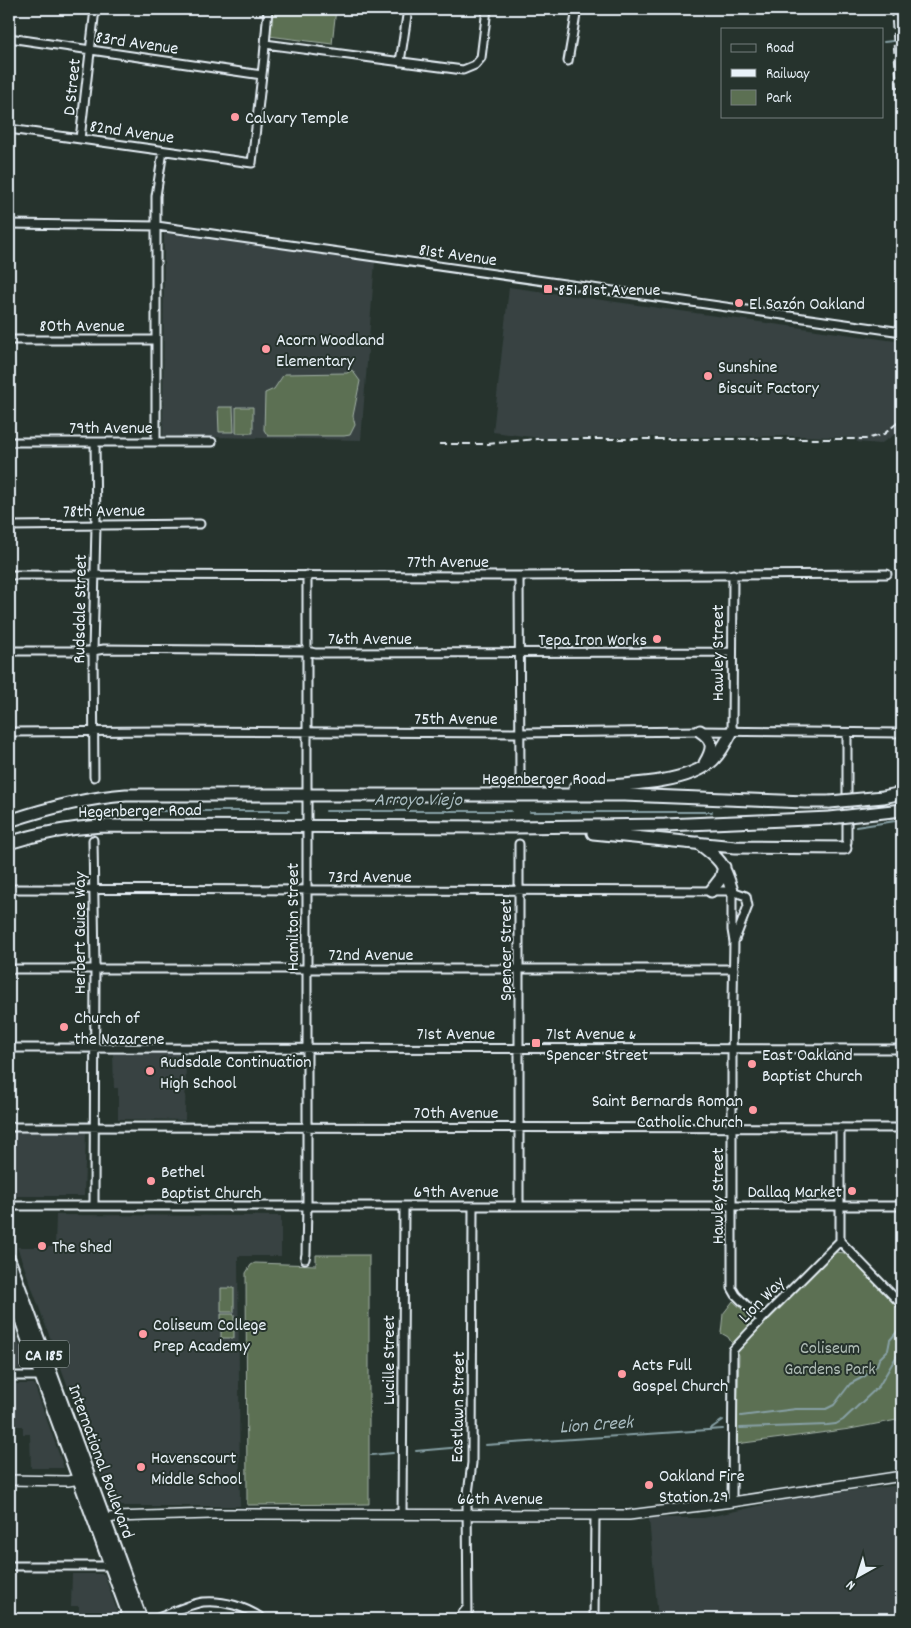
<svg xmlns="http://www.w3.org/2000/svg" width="911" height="1628" font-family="Dekko,sans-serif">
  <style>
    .built { fill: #374342 }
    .green { fill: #5c7053; stroke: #a2b0a6 }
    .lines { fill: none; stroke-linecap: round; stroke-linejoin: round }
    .stream { stroke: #87a0a5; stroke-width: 2 }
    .minor-casing { stroke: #e8f1f8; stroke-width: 11 }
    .tertiary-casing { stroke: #e8f1f8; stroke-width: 12 }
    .primary-casing { stroke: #e8f1f8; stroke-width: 15 }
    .minor { stroke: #26332d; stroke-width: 7 }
    .tertiary { stroke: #26332d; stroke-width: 9 }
    .primary { stroke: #26332d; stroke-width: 11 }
    .rail { stroke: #e8f1f8; stroke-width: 2; stroke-dasharray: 8 4; stroke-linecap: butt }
    .primary-bridge-casing { stroke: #e8f1f8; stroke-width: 15; stroke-linecap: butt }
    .primary-bridge { stroke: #26332d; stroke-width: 11 }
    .poi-dot { fill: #ff9aa2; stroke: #26332d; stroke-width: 2 }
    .labels { text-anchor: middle; stroke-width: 4; stroke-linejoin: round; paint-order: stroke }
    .shield { fill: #26332d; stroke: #aeb8bb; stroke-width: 1 }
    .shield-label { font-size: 16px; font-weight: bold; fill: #e8f1f8 }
    .street-label { font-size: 18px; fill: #e8f1f8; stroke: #26332d }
    .poi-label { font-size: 18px; fill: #e8f1f8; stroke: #26332d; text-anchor: start }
    .park-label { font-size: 18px; fill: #b0bdb6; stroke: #26332d }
    .water-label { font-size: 19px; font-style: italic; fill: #a8bbc0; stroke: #26332d }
  </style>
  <rect width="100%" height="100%" fill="#26332d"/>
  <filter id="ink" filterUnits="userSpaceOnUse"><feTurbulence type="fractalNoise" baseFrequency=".02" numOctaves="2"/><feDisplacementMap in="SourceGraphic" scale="10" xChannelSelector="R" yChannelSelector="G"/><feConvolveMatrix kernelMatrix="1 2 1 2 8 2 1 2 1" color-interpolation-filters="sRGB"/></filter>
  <g filter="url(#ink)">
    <path class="built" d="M 164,233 L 375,261 L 361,440 L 163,436 Z
      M 509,287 L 902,342 L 902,430 L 880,444 L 857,442 L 856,438 L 802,436 L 540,438 L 493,432 Z
      M 186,1053 L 185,1120 L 118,1119 L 118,1088 L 114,1088 L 113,1054 Z
      M 9,1132 L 86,1132 L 84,1196 L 9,1196 Z
      M 56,1215 L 281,1216 L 281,1256 L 238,1256 L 240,1506 L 116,1506 L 110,1502 L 17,1247 L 55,1247 Z
      M 9,1336 L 16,1336 L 29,1369 L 9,1369 Z
      M 10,1384 L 34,1384 L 64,1468 L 31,1468 L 30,1434 L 23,1434 L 23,1426 L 9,1426 Z
      M 902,1485 L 902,1619 L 658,1619 L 649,1518 L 704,1518 L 804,1496 Z
      M 72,1574 L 104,1574 L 120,1619 L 94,1619 L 94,1615 L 79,1615 L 79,1606 L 71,1606 Z"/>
    <path class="green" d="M 273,9 L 336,9 L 332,44 L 269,36 Z
      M 352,370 L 360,381 L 353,416 L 355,425 L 350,435 L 344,436 L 268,436 L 264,430 L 265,393 L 274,389 L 284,374 L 347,373 Z
      M 218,407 L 233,407 L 234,432 L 219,432 Z
      M 236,407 L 253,407 L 253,433 L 236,433 Z
      M 835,1252 L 845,1253 L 902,1311 L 902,1419 L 850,1429 L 736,1444 L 739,1355 L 728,1337 L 721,1333 L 723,1314 L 733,1301 L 761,1327 Z
      M 316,1255 L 369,1255 L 369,1504 L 247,1505 L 246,1273 L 251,1265 L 255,1263 L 316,1265 Z
      M 221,1288 L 234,1288 L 234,1312 L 221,1312 Z
      M 221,1314 L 234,1314 L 234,1338 L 221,1338 Z"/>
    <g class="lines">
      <path class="stream" d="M 884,42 L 902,40
        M 105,811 L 289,811
        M 326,811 L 511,811
        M 530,812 L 712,812
        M 856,827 L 902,820
        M 741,1416 L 796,1409 L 826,1409 L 834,1405 L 850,1384 L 865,1376 L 877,1365 L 879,1359 L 888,1350 L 890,1340 L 902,1326
        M 740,1428 L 827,1425 L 836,1424 L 843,1420 L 879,1386 L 902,1347
        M 710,1429 L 723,1420
        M 485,1445 L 723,1429
        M 416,1451 L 462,1447
        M 371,1455 L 393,1453"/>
      <defs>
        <path id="minor" d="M 9,38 L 262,75
          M 265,44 L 463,70 L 475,65 L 481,58 L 487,9
          M 568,61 L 577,9
          M 400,62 L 408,9
          M 9,129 L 252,163 L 264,57 L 268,9
          M 80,139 L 95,9
          M 9,224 L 157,226 L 902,332
          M 9,340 L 156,340
          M 9,442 L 212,442
          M 156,442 L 156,196 L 163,151
          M 9,526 L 200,524
          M 9,575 L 519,576 L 887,574
          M 519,576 L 520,777
          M 9,651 L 93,651 L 104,649 L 307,651 L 315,653 L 732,652
          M 732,731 L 733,574
          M 9,732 L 166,731 L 519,733 L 700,731 L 902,733
          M 94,777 L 93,651 L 96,526 L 95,442
          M 93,840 L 95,966 L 94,1206
          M 519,844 L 519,1206
          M 845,848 L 847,842 L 847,733
          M 9,889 L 732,891 L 746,896 L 748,906 L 734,942
          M 732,891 L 732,930 L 734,942 L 732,1056 L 732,1288 L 736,1295 L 761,1320
          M 9,969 L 734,969
          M 9,1048 L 902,1049
          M 9,1127 L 902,1128
          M 9,1206 L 902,1206
          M 840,1241 L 902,1305
          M 305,1259 L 306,1254 L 307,1206 L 307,575
          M 9,1376 L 41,1376
          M 732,1502 L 733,1350 L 761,1320 L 840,1241 L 840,1129
          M 402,1514 L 404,1206
          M 9,1566 L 111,1566
          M 155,1619 C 169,1614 189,1604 203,1602 C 224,1600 246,1607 263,1619
          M 458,1619 L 466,1609
          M 468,1619 L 467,1501 L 472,1463 L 473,1206
          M 594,1619 L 595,1515"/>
        <path id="tertiary" d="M 9,1480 L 68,1481 L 85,1478
          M 98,1521 L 114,1517 L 211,1514 L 629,1515 L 732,1502 L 902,1476"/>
        <path id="primary" d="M 700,731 C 715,741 713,749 705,763
          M 575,788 C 611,785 687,786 713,760 C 721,752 727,741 732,731
          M 9,821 C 48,808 85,798 126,795 L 624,795 L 805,802 L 830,802
          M 593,833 L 735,847 L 845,848
          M 9,843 C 39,833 70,828 102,826 L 515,827 L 665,825 L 830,818
          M 698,843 C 720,859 724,863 732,891
          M 711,891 L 721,878 L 724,867
          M 9,1259 L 141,1619
          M 9,1283 L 26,1335 L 130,1619"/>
      </defs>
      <use href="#minor" class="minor-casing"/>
      <use href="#tertiary" class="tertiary-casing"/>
      <use href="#primary" class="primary-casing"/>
      <use href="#minor" class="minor"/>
      <use href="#tertiary" class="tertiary"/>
      <use href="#primary" class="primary"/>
      <path class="rail" d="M 891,9 L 902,152
        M 439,444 L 488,444 L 536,439 L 866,439 L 884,434 L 902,419"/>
      <defs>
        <path id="primary-bridge" d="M 830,802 L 883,797 L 902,793
          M 830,818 L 902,810"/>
      </defs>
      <use href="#primary-bridge" class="primary-bridge-casing"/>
      <use href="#primary-bridge" class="primary-bridge"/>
    </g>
  </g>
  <g class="poi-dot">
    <circle cx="235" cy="117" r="5"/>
    <rect x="543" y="284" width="10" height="10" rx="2.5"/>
    <circle cx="739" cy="303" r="5"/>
    <circle cx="266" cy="349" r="5"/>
    <circle cx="708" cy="376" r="5"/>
    <circle cx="657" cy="639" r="5"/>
    <circle cx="64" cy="1027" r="5"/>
    <rect x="531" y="1038" width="10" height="10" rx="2.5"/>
    <circle cx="752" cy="1064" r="5"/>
    <circle cx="150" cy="1071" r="5"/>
    <circle cx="753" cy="1110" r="5"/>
    <circle cx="151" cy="1181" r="5"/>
    <circle cx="852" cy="1191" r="5"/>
    <circle cx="42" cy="1246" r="5"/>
    <circle cx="143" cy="1334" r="5"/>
    <circle cx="622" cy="1374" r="5"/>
    <circle cx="141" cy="1467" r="5"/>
    <circle cx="649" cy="1485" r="5"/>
  </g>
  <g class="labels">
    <rect class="shield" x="19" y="1340.5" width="50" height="27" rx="4"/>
    <g class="shield-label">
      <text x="44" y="1360">CA 185</text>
    </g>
    <g class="street-label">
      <text transform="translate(137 42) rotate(8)" y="6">83rd Avenue</text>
      <text transform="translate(71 87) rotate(-84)" y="6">D Street</text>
      <text transform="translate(132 131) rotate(8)" y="6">82nd Avenue</text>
      <text transform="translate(458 254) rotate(8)" y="6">81st Avenue</text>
      <text x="82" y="331">80th Avenue</text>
      <text x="111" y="433">79th Avenue</text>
      <text transform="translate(104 510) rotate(-1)" y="6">78th Avenue</text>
      <text x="448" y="567">77th Avenue</text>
      <text transform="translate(79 609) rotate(-89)" y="6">Rudsdale Street</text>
      <text x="370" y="644">76th Avenue</text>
      <text transform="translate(717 653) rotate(-90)" y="6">Hawley Street</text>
      <text x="456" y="724">75th Avenue</text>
      <text x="544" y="784">Hegenberger Road</text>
      <text transform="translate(140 810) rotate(-1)" y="6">Hegenberger Road</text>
      <text x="370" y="882">73rd Avenue</text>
      <text transform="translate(292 917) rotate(-90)" y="6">Hamilton Street</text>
      <text transform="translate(79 933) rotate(-90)" y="6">Herbert Guice Way</text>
      <text transform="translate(505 950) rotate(-90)" y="6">Spencer Street</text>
      <text x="371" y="960">72nd Avenue</text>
      <text x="456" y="1039">71st Avenue</text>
      <text x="456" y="1118">70th Avenue</text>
      <text x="456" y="1197">69th Avenue</text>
      <text transform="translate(717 1196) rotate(-90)" y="6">Hawley Street</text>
      <text transform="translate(761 1299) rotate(-45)" y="6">Lion Way</text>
      <text transform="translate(388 1360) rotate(-90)" y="6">Lucille Street</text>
      <text transform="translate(457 1407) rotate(-89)" y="6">Eastlawn Street</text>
      <text transform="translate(102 1461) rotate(70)" y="6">International Boulevard</text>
      <text x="500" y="1504">66th Avenue</text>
    </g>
    <g class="poi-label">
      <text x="245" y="123">Calvary Temple</text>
      <text x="558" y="295">851 81st Avenue</text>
      <text x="749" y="309">El Sazón Oakland</text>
      <text x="276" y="345">Acorn Woodland<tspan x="276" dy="21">Elementary</tspan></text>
      <text x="718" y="372">Sunshine<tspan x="718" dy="21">Biscuit Factory</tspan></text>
      <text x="647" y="645" text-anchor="end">Tepa Iron Works</text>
      <text x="74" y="1023">Church of<tspan x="74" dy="21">the Nazarene</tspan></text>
      <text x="546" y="1039">71st Avenue &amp;<tspan x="546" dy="21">Spencer Street</tspan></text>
      <text x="762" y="1060">East Oakland<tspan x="762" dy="21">Baptist Church</tspan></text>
      <text x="160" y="1067">Rudsdale Continuation<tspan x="160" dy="21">High School</tspan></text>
      <text x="743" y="1106" text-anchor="end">Saint Bernards Roman<tspan x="743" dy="21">Catholic Church</tspan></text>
      <text x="161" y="1177">Bethel<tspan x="161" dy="21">Baptist Church</tspan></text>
      <text x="842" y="1197" text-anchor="end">Dallaq Market</text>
      <text x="52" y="1252">The Shed</text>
      <text x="153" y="1330">Coliseum College<tspan x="153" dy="21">Prep Academy</tspan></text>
      <text x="632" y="1370">Acts Full<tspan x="632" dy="21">Gospel Church</tspan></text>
      <text x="151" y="1463">Havenscourt<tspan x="151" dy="21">Middle School</tspan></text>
      <text x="659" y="1481">Oakland Fire<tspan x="659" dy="21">Station 29</tspan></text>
    </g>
    <g class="park-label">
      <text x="830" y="1353">Coliseum<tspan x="830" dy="21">Gardens Park</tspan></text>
    </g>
    <g class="water-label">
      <text x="418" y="805">Arroyo Viejo</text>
      <text transform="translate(596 1423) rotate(-4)" y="7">Lion Creek</text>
    </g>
  </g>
  <rect width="911" height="1628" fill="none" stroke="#26332d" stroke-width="30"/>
  <rect x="15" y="15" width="881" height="1598" fill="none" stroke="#e8f1f8" stroke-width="2" filter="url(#ink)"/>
  <rect x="721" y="28" width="162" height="90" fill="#26332d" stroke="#747f7e"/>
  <rect x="731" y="44" width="25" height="8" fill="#26332d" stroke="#747f7e"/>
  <text x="766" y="52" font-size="15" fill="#e8f1f8">Road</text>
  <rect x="731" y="69" width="25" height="8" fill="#e8f1f8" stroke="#747f7e"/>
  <text x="766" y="78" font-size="15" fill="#e8f1f8">Railway</text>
  <rect x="731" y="90" width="25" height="15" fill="#5c7053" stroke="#747f7e"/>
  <text x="766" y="102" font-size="15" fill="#e8f1f8">Park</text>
  <g transform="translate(858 1576) rotate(219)" stroke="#26332d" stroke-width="4" paint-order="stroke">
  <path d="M0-4L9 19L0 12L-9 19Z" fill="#e8f1f8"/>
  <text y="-8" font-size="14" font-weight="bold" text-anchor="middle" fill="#e8f1f8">N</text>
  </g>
</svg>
